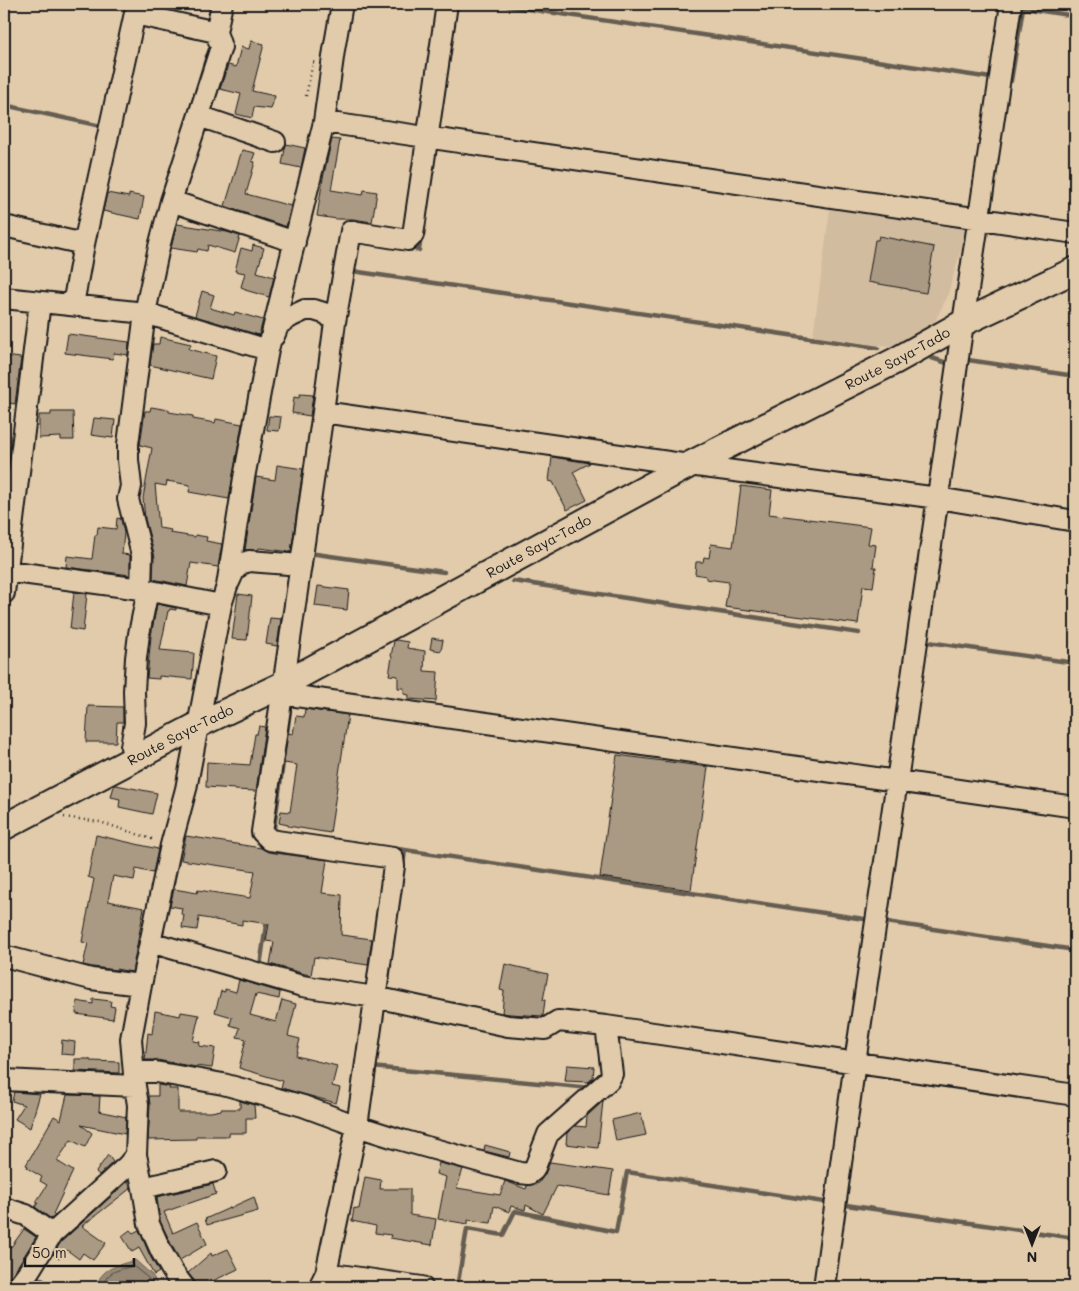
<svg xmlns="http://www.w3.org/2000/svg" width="1079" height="1291" font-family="Mali,sans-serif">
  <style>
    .built { fill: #d2bc9f }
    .water { fill: #968874; stroke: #655d51 }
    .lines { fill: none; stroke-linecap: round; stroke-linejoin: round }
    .shore { stroke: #4d473f; stroke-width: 1 }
    .stream { stroke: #655d51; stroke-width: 4.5 }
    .building { fill: #ab9a83; stroke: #1c1c1c }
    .minor-casing { stroke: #1c1c1c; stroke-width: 24 }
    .major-casing { stroke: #1c1c1c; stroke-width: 29 }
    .path { stroke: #1c1c1c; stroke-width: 2.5; stroke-dasharray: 1 4; stroke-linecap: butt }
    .minor { stroke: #e2cbab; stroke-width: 20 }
    .major { stroke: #e2cbab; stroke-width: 25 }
    .labels { text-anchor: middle; stroke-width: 4.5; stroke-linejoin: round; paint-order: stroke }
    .street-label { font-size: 14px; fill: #1c1c1c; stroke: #e2cbab }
  </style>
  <rect width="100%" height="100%" fill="#e2cbab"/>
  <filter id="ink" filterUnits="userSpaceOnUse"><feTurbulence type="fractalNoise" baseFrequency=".02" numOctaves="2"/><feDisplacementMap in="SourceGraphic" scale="10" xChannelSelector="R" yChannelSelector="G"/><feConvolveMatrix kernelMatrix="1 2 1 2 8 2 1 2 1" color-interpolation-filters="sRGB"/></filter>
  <g filter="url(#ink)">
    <path class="built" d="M 831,201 L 962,220 L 966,233 L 947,297 L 932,327 L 892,346 L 878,345 L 813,336 Z"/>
    <path class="water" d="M 135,1260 L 152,1275 L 159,1287 L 97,1287 C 99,1268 120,1265 135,1260 Z"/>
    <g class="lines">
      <path class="shore" d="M 102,1287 C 107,1271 118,1270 133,1266 L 148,1278 L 153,1287"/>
      <path class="stream" d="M 494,4 L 991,78
        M 1011,81 L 1023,8 L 1075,16
        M 4,105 L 101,126
        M 192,106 L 207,56 L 211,49
        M 407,247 L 419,250 L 421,237
        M 352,271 L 878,348
        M 932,358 L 947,363
        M 968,360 L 1075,376
        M 309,553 L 444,572
        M 513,581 L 859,633
        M 928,642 L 1075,663
        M 282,834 L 274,829 L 290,711
        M 391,848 L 405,850 L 403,866
        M 405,850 L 864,919
        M 886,922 L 1075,950
        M 260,966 L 267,918
        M 386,994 L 390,965
        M 371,1067 L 591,1088
        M 846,1205 L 1075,1238
        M 458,1282 L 467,1229 L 503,1235 L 515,1211 L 616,1232 L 627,1172 L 824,1202"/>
    </g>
    <path class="building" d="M 251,41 L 264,44 L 252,91 L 275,96 L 271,109 L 254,107 L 252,118 L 236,114 L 241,94 L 220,89 L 228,65 L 236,67 L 241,47 L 249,49 Z
      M 332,139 L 340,140 L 331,190 L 363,195 L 364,190 L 377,192 L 372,222 L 353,219 L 337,219 L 317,216 L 323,178 Z
      M 286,144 L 305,148 L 301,168 L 282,164 Z
      M 242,150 L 255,153 L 252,161 L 255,162 L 246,194 L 291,206 L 286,227 L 225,206 Z
      M 107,193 L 129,197 L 129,194 L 144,197 L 140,219 L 103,211 Z
      M 177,224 L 227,232 L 240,236 L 235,253 L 208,245 L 207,251 L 198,249 L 197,252 L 171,248 Z
      M 879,236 L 934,247 L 926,293 L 908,290 L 908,289 L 868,282 L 875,240 L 878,240 Z
      M 253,245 L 264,248 L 257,272 L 274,277 L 269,297 L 245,290 L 246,289 L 241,287 L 245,273 L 235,271 L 241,248 L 252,251 Z
      M 202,291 L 214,295 L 210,308 L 234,315 L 235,312 L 263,320 L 259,335 L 195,316 Z
      M 68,334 L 129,342 L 128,355 L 114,353 L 113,359 L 65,353 Z
      M 160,337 L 191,344 L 189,349 L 216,356 L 211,379 L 150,365 L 153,344 L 159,344 Z
      M 4,356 L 21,358 L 15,404 L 4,402 Z
      M 300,394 L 313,395 L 310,416 L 292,413 L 294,397 L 299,398 Z
      M 151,407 L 169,410 L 169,412 L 193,416 L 193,419 L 215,423 L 216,419 L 242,424 L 229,499 L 189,492 L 190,485 L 167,481 L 166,486 L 155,484 L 159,528 L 171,530 L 170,533 L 195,537 L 195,535 L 207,537 L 206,541 L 222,544 L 218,567 L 191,563 L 187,586 L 153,579 L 154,557 L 155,557 L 145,519 L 143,498 L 152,448 L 140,445 L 145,411 L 150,411 Z
      M 51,412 L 73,412 L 74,440 L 61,440 L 61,437 L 39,438 L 39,415 L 51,415 Z
      M 269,416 L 281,417 L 279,431 L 267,430 Z
      M 94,418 L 115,420 L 113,438 L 91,435 Z
      M 552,457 L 590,463 L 573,472 L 587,500 L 567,510 L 553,482 L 549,481 Z
      M 277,465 L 303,469 L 291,552 L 259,548 L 258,550 L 245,550 L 256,477 L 275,480 Z
      M 741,486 L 772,490 L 769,514 L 871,527 L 868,544 L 876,545 L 873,567 L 876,567 L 873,587 L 863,586 L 858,624 L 725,607 L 729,582 L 706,579 L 706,576 L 695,574 L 696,562 L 703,562 L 704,557 L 709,558 L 711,544 L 733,547 Z
      M 117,518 L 121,519 L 124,533 L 122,554 L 130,555 L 130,575 L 66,567 L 67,556 L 92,559 L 95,535 L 97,535 L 98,527 L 116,529 Z
      M 318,586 L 349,590 L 347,610 L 315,606 Z
      M 74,592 L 87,594 L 83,631 L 70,629 Z
      M 238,594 L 252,596 L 247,640 L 232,639 Z
      M 157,604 L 176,608 L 176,610 L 170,609 L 169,611 L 168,611 L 160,650 L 194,653 L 192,679 L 159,676 L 159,679 L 147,678 L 151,636 Z
      M 270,618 L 281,619 L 277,646 L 266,644 Z
      M 432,638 L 443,640 L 441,651 L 430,649 Z
      M 396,640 L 408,642 L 407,648 L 425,651 L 424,671 L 438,672 L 436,701 L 409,699 L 409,695 L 404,694 L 404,688 L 398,688 L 398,676 L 389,675 L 392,657 L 391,656 L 394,641 Z
      M 88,706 L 123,707 L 123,722 L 117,722 L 116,742 L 86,742 Z
      M 305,709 L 348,715 L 330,833 L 288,826 L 288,825 L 279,823 L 281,811 L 290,812 L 297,765 L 284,763 L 288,733 L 293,734 L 296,716 L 304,717 Z
      M 259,726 L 265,727 L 256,791 L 235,790 L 235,789 L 206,787 L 207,762 L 250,765 L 255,734 L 257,734 Z
      M 617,755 L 708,767 L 691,890 L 600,877 Z
      M 116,785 L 157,793 L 152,814 L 119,807 L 120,799 L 111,797 L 114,786 Z
      M 96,835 L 158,849 L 153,873 L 136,869 L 134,880 L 113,876 L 108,901 L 144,908 L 132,972 L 116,969 L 116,970 L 93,967 L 83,965 L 88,943 L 82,942 L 94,879 L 88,877 Z
      M 186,836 L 261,848 L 268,852 L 327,860 L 322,893 L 342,895 L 341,935 L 372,939 L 368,965 L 314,957 L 311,975 L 305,974 L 270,964 L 274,942 L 266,941 L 269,924 L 242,920 L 242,925 L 199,917 L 197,930 L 182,928 L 184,915 L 181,914 L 182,908 L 170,906 L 174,889 L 197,893 L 198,890 L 250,898 L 255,871 L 181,860 Z
      M 505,964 L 548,974 L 543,1000 L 545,1000 L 543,1016 L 510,1014 L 502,1013 L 504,991 L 500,990 Z
      M 239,980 L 280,992 L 279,999 L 256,994 L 250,1015 L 276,1022 L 282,1000 L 296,1004 L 288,1036 L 300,1039 L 296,1056 L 337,1066 L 332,1086 L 340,1088 L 336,1103 L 281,1088 L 283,1081 L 239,1068 L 246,1039 L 237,1037 L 240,1028 L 230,1025 L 232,1017 L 215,1012 L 221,991 L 225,992 L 225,989 L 236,992 Z
      M 93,999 L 111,1001 L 110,1006 L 115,1007 L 113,1019 L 76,1014 L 77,1001 L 93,1004 Z
      M 155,1011 L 180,1016 L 181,1012 L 199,1015 L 193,1041 L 200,1042 L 199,1046 L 215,1048 L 212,1068 L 196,1066 L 196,1067 L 157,1060 L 145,1060 L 148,1033 L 152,1034 Z
      M 62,1040 L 75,1042 L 74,1055 L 61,1054 Z
      M 75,1059 L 90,1059 L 90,1061 L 119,1062 L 119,1073 L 75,1071 Z
      M 567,1065 L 594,1067 L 593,1078 L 588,1082 L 565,1081 Z
      M 158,1085 L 170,1087 L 169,1089 L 178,1089 L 178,1112 L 211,1112 L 221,1110 L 221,1109 L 240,1109 L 240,1101 L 254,1105 L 255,1118 L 246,1118 L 246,1133 L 229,1133 L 229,1136 L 196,1136 L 196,1139 L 148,1140 L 150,1105 L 149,1096 L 158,1096 Z
      M 14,1092 L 40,1094 L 30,1128 L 15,1119 L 24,1105 L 12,1101 Z
      M 67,1095 L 100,1096 L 99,1111 L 126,1117 L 125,1134 L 81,1125 L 92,1133 L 85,1147 L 71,1140 L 57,1161 L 73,1171 L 53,1214 L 55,1216 L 51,1219 L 35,1207 L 38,1203 L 36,1202 L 47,1185 L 40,1181 L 42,1177 L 27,1168 L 28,1166 L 26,1165 L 54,1116 L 61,1120 Z
      M 603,1101 L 598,1148 L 566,1144 L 567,1133 L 575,1126 L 586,1127 L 587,1116 Z
      M 641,1113 L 646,1135 L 616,1141 L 612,1120 Z
      M 485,1145 L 510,1152 L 509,1157 L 484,1151 Z
      M 108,1155 L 113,1162 L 99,1175 L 96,1172 Z
      M 550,1162 L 613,1171 L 609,1195 L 557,1186 L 543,1214 L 526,1205 L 525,1210 L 511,1206 L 509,1212 L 494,1206 L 491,1223 L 468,1220 L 468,1224 L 438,1219 L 446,1177 L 436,1174 L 439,1163 L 463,1169 L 457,1188 L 500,1195 L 505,1181 L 526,1189 L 527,1186 L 539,1183 L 540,1181 L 545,1174 Z
      M 365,1177 L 381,1180 L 380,1189 L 410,1189 L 410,1215 L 436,1219 L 432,1245 L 390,1238 L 391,1235 L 375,1233 L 376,1226 L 352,1221 L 354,1208 L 359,1209 Z
      M 128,1181 L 131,1188 L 82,1226 L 106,1243 L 93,1260 L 83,1253 L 79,1259 L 67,1250 L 59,1259 L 53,1254 L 61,1242 Z
      M 213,1184 L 216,1194 L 164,1212 L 173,1233 L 197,1222 L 207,1244 L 180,1260 L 172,1246 L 160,1221 L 157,1197 Z
      M 254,1197 L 258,1211 L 207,1225 L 205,1219 Z
      M 24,1229 L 36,1237 L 19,1264 L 8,1280 L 5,1287 L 4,1287 L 4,1242 L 11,1247 Z
      M 130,1230 L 133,1233 L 139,1230 L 150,1256 L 159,1272 L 154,1275 L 139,1248 L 132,1252 L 122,1236 Z
      M 228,1249 L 238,1269 L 200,1287 L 196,1287 L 194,1280 L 188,1273 L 211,1253 L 212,1256 Z
      M 39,1277 L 59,1287 L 32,1287 Z"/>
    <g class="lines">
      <defs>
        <path id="minor" d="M 135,14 L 216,32
          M 199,116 L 275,142
          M 324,122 L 1075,233
          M 171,201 L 295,242
          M 4,226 L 84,244
          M 4,298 L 145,313 L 268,350
          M 73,305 L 84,244 L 137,4
          M 274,336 L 279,324 L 292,316 L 305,310 L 314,310 L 327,314 L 335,322
          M 323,412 L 689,465 L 938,498 L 1075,521
          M 7,571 L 141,589 L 221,605
          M 229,582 L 234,571 L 241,564 L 249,561 L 301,565
          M 141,589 L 142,555 L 128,499 L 131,486 L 128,460 L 128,444 L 145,313 L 159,247 L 171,201 L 221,47 L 216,32 L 222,4
          M 4,593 L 40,302
          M 282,694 L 897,781 L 1075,807
          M 135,758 L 131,747 L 135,723 L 134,691 L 136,658 L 139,634 L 148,590
          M 150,942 L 302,986 L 375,997 L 508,1026 L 545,1029 L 558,1021 L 606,1026 L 1075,1095
          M 4,956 L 91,979 L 141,985
          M 134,1072 L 155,1072 L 223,1084 L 303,1106 L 357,1126 L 398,1139 L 520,1173 L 529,1174 L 534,1170 L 548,1134 L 609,1080 L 612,1074 L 606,1026
          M 4,1080 L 135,1086
          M 143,1188 L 216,1171
          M 4,1208 L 26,1215 L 52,1234
          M 326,1273 L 422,1287
          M 17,1287 L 29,1271 L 52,1234 L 127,1166 L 136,1155
          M 184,1287 L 173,1272 L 161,1251 L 149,1224 L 143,1188 L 136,1155 L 138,1105 L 135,1086 L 131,1039 L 141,985 L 171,845 L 186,789 L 221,605 L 227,586 L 244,478 L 268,350 L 324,122 L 334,50 L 342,4
          M 319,1287 L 326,1273 L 357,1126 L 394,866 L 393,858 L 270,840 L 262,832 L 323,412 L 335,322 L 351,231 L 408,240 L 413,235 L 447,4
          M 824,1287 L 855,1062 L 897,781 L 963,323 L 1011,4"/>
        <g id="major">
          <path id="s1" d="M 4,827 L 198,725 L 284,684 L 689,465 L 895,361 L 963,323 L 1075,270"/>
        </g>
      </defs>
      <use href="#minor" class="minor-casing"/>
      <use href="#major" class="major-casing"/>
      <path class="path" d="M 88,4 L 119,10
        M 306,96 L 313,62 L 315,63
        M 64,817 L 100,822 L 155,840"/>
      <use href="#minor" class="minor"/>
      <use href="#major" class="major"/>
    </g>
  </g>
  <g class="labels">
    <g class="street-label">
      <text dy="5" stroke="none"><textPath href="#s1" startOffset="1009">Route Saya-Tado</textPath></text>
      <text dy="5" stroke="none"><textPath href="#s1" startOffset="604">Route Saya-Tado</textPath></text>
      <text dy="5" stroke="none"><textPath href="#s1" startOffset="199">Route Saya-Tado</textPath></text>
    </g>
  </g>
  <rect width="1079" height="1291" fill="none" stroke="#e2cbab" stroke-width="20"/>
  <rect x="10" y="10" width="1059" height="1271" fill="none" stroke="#1c1c1c" stroke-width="2" filter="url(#ink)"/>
  <g transform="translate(1032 1244) rotate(180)" stroke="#e2cbab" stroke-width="4" paint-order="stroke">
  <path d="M0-4L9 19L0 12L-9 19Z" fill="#1c1c1c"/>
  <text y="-8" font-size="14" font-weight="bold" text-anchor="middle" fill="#1c1c1c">N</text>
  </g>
  <path d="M25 1258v8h109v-8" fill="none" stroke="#1c1c1c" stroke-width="2.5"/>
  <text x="32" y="1258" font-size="15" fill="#1c1c1c" stroke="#e2cbab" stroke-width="4" paint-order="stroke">50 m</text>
</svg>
